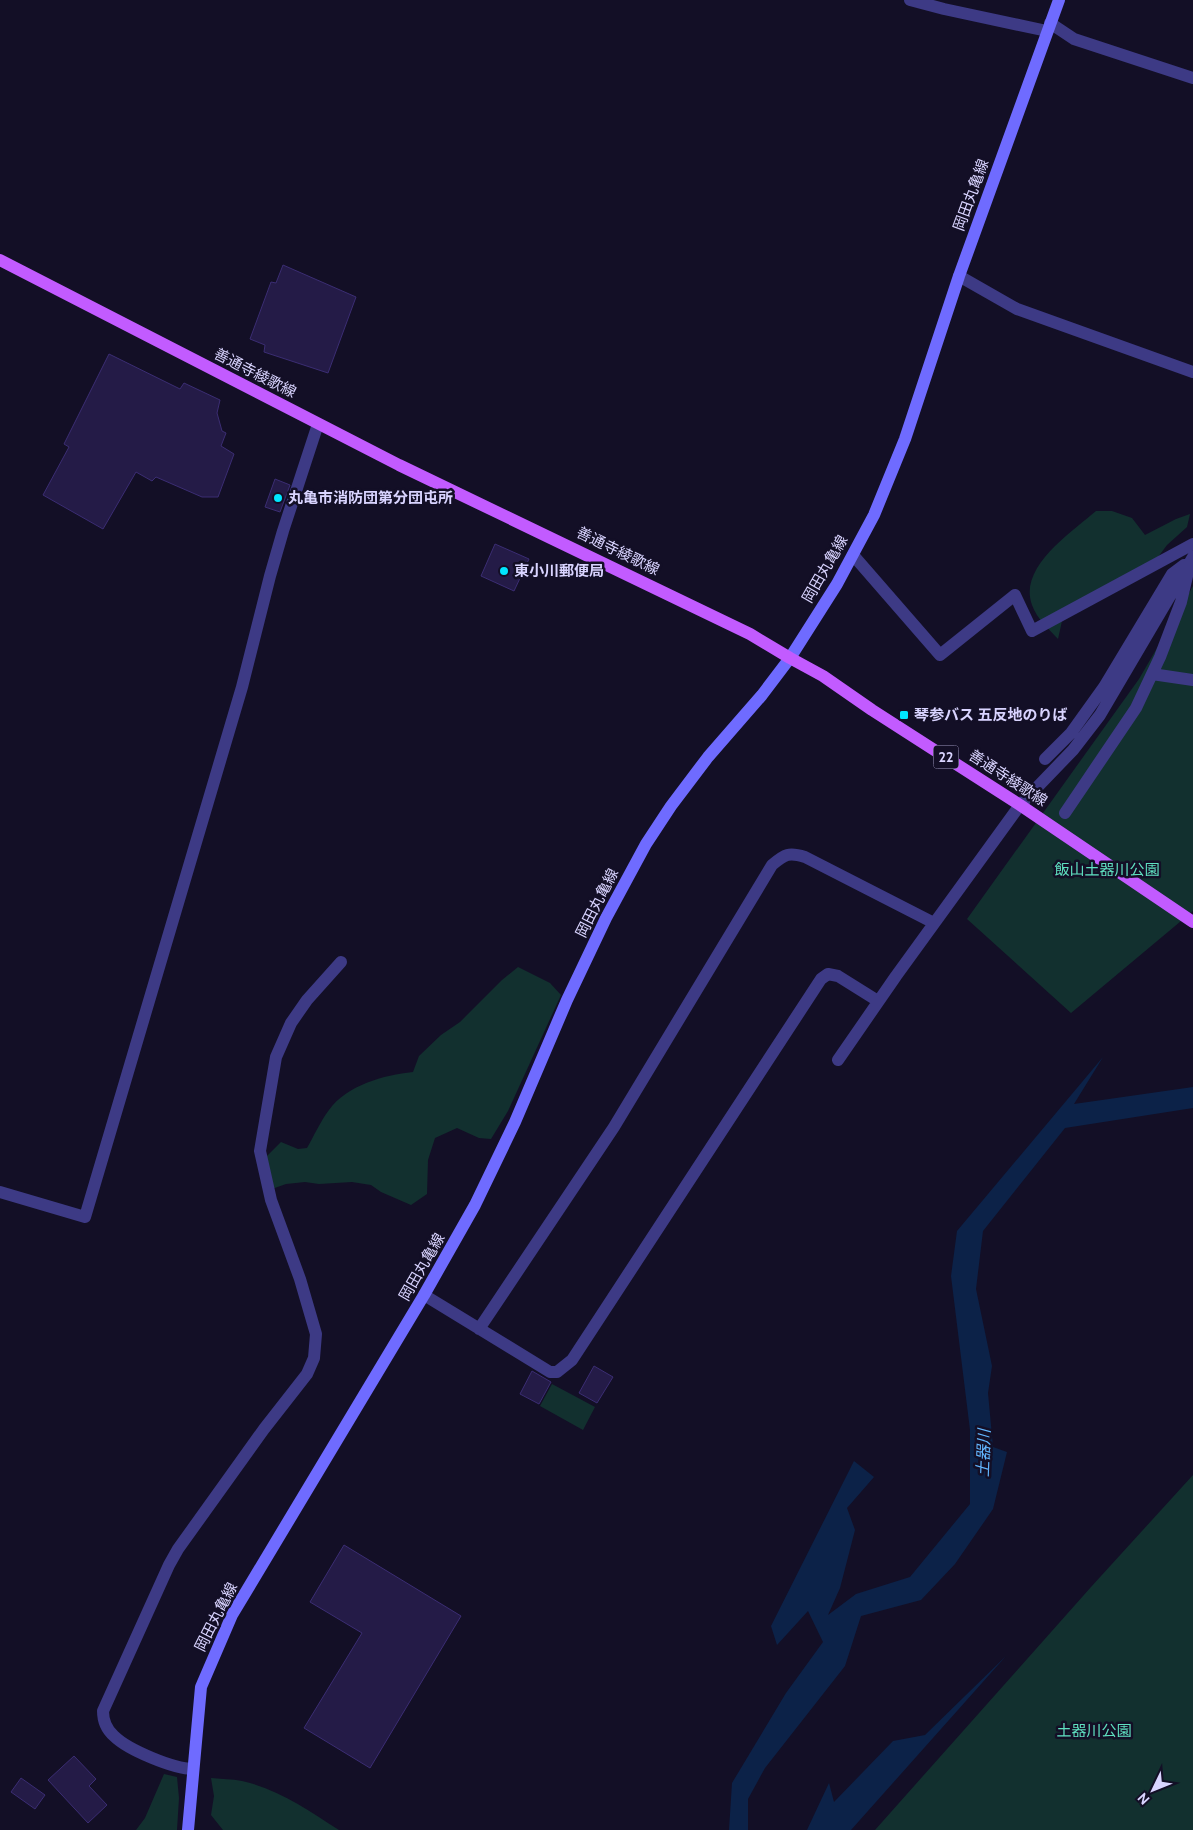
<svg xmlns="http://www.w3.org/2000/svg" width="1193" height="1830" font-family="Cabin,'Noto Sans JP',sans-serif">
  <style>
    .green { fill: #12302f }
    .water { fill: #0c2248 }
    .building { fill: #241b47; stroke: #3b2d73 }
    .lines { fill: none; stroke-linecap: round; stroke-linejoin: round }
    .street { stroke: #3d3a85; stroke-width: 12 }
    .secondary { stroke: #6f6bff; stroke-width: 12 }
    .primary { stroke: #c25bff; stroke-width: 12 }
    .poi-dot { fill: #00e5ff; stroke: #130f26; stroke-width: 2 }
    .labels { text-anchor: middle; stroke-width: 5; stroke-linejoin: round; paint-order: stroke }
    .shield { fill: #130f26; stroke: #9e99be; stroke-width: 1 }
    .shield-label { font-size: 14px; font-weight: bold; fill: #d9d4ff }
    .street-label { font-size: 15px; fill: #d9d4ff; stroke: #130f26 }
    .poi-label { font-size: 15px; font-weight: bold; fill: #d9d4ff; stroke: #130f26; text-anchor: start }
    .park-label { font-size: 15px; fill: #5fe0c0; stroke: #130f26 }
    .water-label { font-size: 16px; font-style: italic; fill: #62b6ff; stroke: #130f26 }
  </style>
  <rect width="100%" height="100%" fill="#130f26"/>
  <path class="green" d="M 1096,511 L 1112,511 L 1132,518 L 1145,535 L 1176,519 L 1190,514 L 1187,527 L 1167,545 L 1158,557 L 1064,612 L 1058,639 C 1048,628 1037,619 1032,605 C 1018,567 1072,532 1096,511 Z
    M 1193,586 L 1193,911 L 1071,1013 L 967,919 L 1139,679 Z
    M 518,967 L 550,983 L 561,995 L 508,1111 L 491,1139 L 479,1138 L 457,1128 L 435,1138 L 428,1160 L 427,1194 L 411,1205 L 381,1192 L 371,1185 L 352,1182 L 319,1184 L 305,1182 L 286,1184 L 269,1190 L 264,1159 L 281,1142 L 298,1149 L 307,1148 C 314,1136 320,1122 329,1110 C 347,1085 384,1075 413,1072 L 419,1056 L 441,1035 L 460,1022 L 502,980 Z
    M 552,1384 L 595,1407 L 583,1430 L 540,1406 Z
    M 1193,1475 L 1193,1830 L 875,1830 L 1091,1587 Z
    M 164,1774 L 177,1777 L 179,1798 L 177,1830 L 136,1830 L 145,1818 Z
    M 211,1778 C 221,1779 232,1779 242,1781 C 278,1789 308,1810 339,1830 L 223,1830 L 211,1815 L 214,1796 Z"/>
  <path class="water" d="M 1103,1057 L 1074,1104 L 1193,1087 L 1193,1108 L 1065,1128 L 983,1231 L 976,1289 L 992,1366 L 988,1393 L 993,1447 L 1007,1452 L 993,1509 L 955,1564 L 921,1600 L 861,1616 L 845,1666 L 765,1768 L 748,1799 L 748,1830 L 729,1830 L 732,1783 L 786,1693 L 823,1642 L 808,1611 L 777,1645 L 771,1626 L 854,1461 L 874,1477 L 847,1508 L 855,1530 L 840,1588 L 828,1615 L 856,1594 L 910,1577 L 970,1504 L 970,1430 L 951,1276 L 957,1231 Z
    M 1006,1656 L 851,1830 L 807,1830 L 829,1783 L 834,1802 L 893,1741 L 925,1735 Z"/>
  <path class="building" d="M 283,265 L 356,297 L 328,373 L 264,352 L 265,345 L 250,339 L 271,282 L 276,283 Z
    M 109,354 L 180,389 L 184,383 L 220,400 L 217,413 L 222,431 L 226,433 L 221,446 L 234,454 L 218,497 L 202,497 L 156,477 L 152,481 L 136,472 L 103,529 L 43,495 L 69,447 L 64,444 Z
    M 275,479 L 290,485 L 280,512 L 265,507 Z
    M 495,544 L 529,559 L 514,591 L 481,576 Z
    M 594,1366 L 613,1377 L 597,1403 L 579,1393 Z
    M 532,1371 L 551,1382 L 539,1404 L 520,1394 Z
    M 344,1545 L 461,1616 L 370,1768 L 304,1728 L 362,1633 L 310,1602 Z
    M 74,1756 L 96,1779 L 89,1786 L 107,1805 L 88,1823 L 48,1780 Z
    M 21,1778 L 45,1795 L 35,1809 L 11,1792 Z"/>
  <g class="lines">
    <path class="street" d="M 910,0 L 944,9 L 1047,31
      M 1050,23 L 1074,39 L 1193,78
      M 959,276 L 1017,309 L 1193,372
      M 853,555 L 940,655 L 1015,595 L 1032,631 L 1193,544
      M 1152,674 L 1193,680
      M 1045,759 L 1071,733 L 1104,687 L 1172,574 L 1184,565
      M 1065,813 L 1136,708 L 1160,657 L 1181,602 L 1188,572
      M 838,1060 L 896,976 L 1020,805 L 1073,750 L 1100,715 L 1193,557
      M 0,1192 L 85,1217 L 242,687 L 270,576 L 283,531 L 318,424
      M 424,1295 L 550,1372 L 557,1372 L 572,1360 L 821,979 L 828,974 L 838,976 L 878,1001
      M 479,1329 L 614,1127 L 772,865 C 785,854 789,852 805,857 L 934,923
      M 193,1769 C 174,1769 128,1750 114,1736 C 106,1729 103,1721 103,1711 L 169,1565 L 178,1549 L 264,1429 L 307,1374 L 314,1358 L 316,1334 L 300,1279 L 271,1200 L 260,1151 L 276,1057 L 291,1023 L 307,1000 L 341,962"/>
    <path class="secondary" d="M 188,1830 L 201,1687 L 232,1615 L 424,1295 L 475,1205 L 515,1122 L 567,1000 L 606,918 L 646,844 L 671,806 L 708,757 L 762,695 L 790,658 L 837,584 L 874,515 L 905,439 L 959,276 L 1059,0"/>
    <path class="primary" d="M 0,260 L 399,465 L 750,634 L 790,658 L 823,676 L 872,710 L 1020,805 L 1193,922"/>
  </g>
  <g class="poi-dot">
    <circle cx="278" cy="498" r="5"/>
    <circle cx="504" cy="571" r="5"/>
    <rect x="899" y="710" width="10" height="10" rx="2.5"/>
  </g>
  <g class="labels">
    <rect class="shield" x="933.5" y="745.5" width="25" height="23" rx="4"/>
    <g class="shield-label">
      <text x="946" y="762">22</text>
    </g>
    <g class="street-label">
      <text transform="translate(971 195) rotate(-70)" y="5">岡田丸亀線</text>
      <text transform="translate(255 373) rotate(27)" y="5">善通寺綾歌線</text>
      <text transform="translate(618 551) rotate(26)" y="5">善通寺綾歌線</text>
      <text transform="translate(825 569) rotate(-60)" y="5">岡田丸亀線</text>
      <text transform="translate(1008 778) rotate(33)" y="5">善通寺綾歌線</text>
      <text transform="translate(597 903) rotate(-63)" y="5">岡田丸亀線</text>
      <text transform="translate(422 1267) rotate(-60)" y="5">岡田丸亀線</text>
      <text transform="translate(216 1617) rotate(-63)" y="5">岡田丸亀線</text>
    </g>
    <g class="poi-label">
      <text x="288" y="503">丸亀市消防団第分団屯所</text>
      <text x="514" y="576">東小川郵便局</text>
      <text x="914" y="720">琴参バス 五反地のりば</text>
    </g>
    <g class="park-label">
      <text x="1107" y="875">飯山土器川公園</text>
      <text x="1094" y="1736">土器川公園</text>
    </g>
    <g class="water-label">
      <text transform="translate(983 1453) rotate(-88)" y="6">土器川</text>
    </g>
  </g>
  <g transform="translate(1153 1790) rotate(227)" stroke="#130f26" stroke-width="4" paint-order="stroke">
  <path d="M0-4L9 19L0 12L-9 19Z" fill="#d9d4ff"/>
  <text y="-8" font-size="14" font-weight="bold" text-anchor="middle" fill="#d9d4ff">N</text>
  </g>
</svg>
